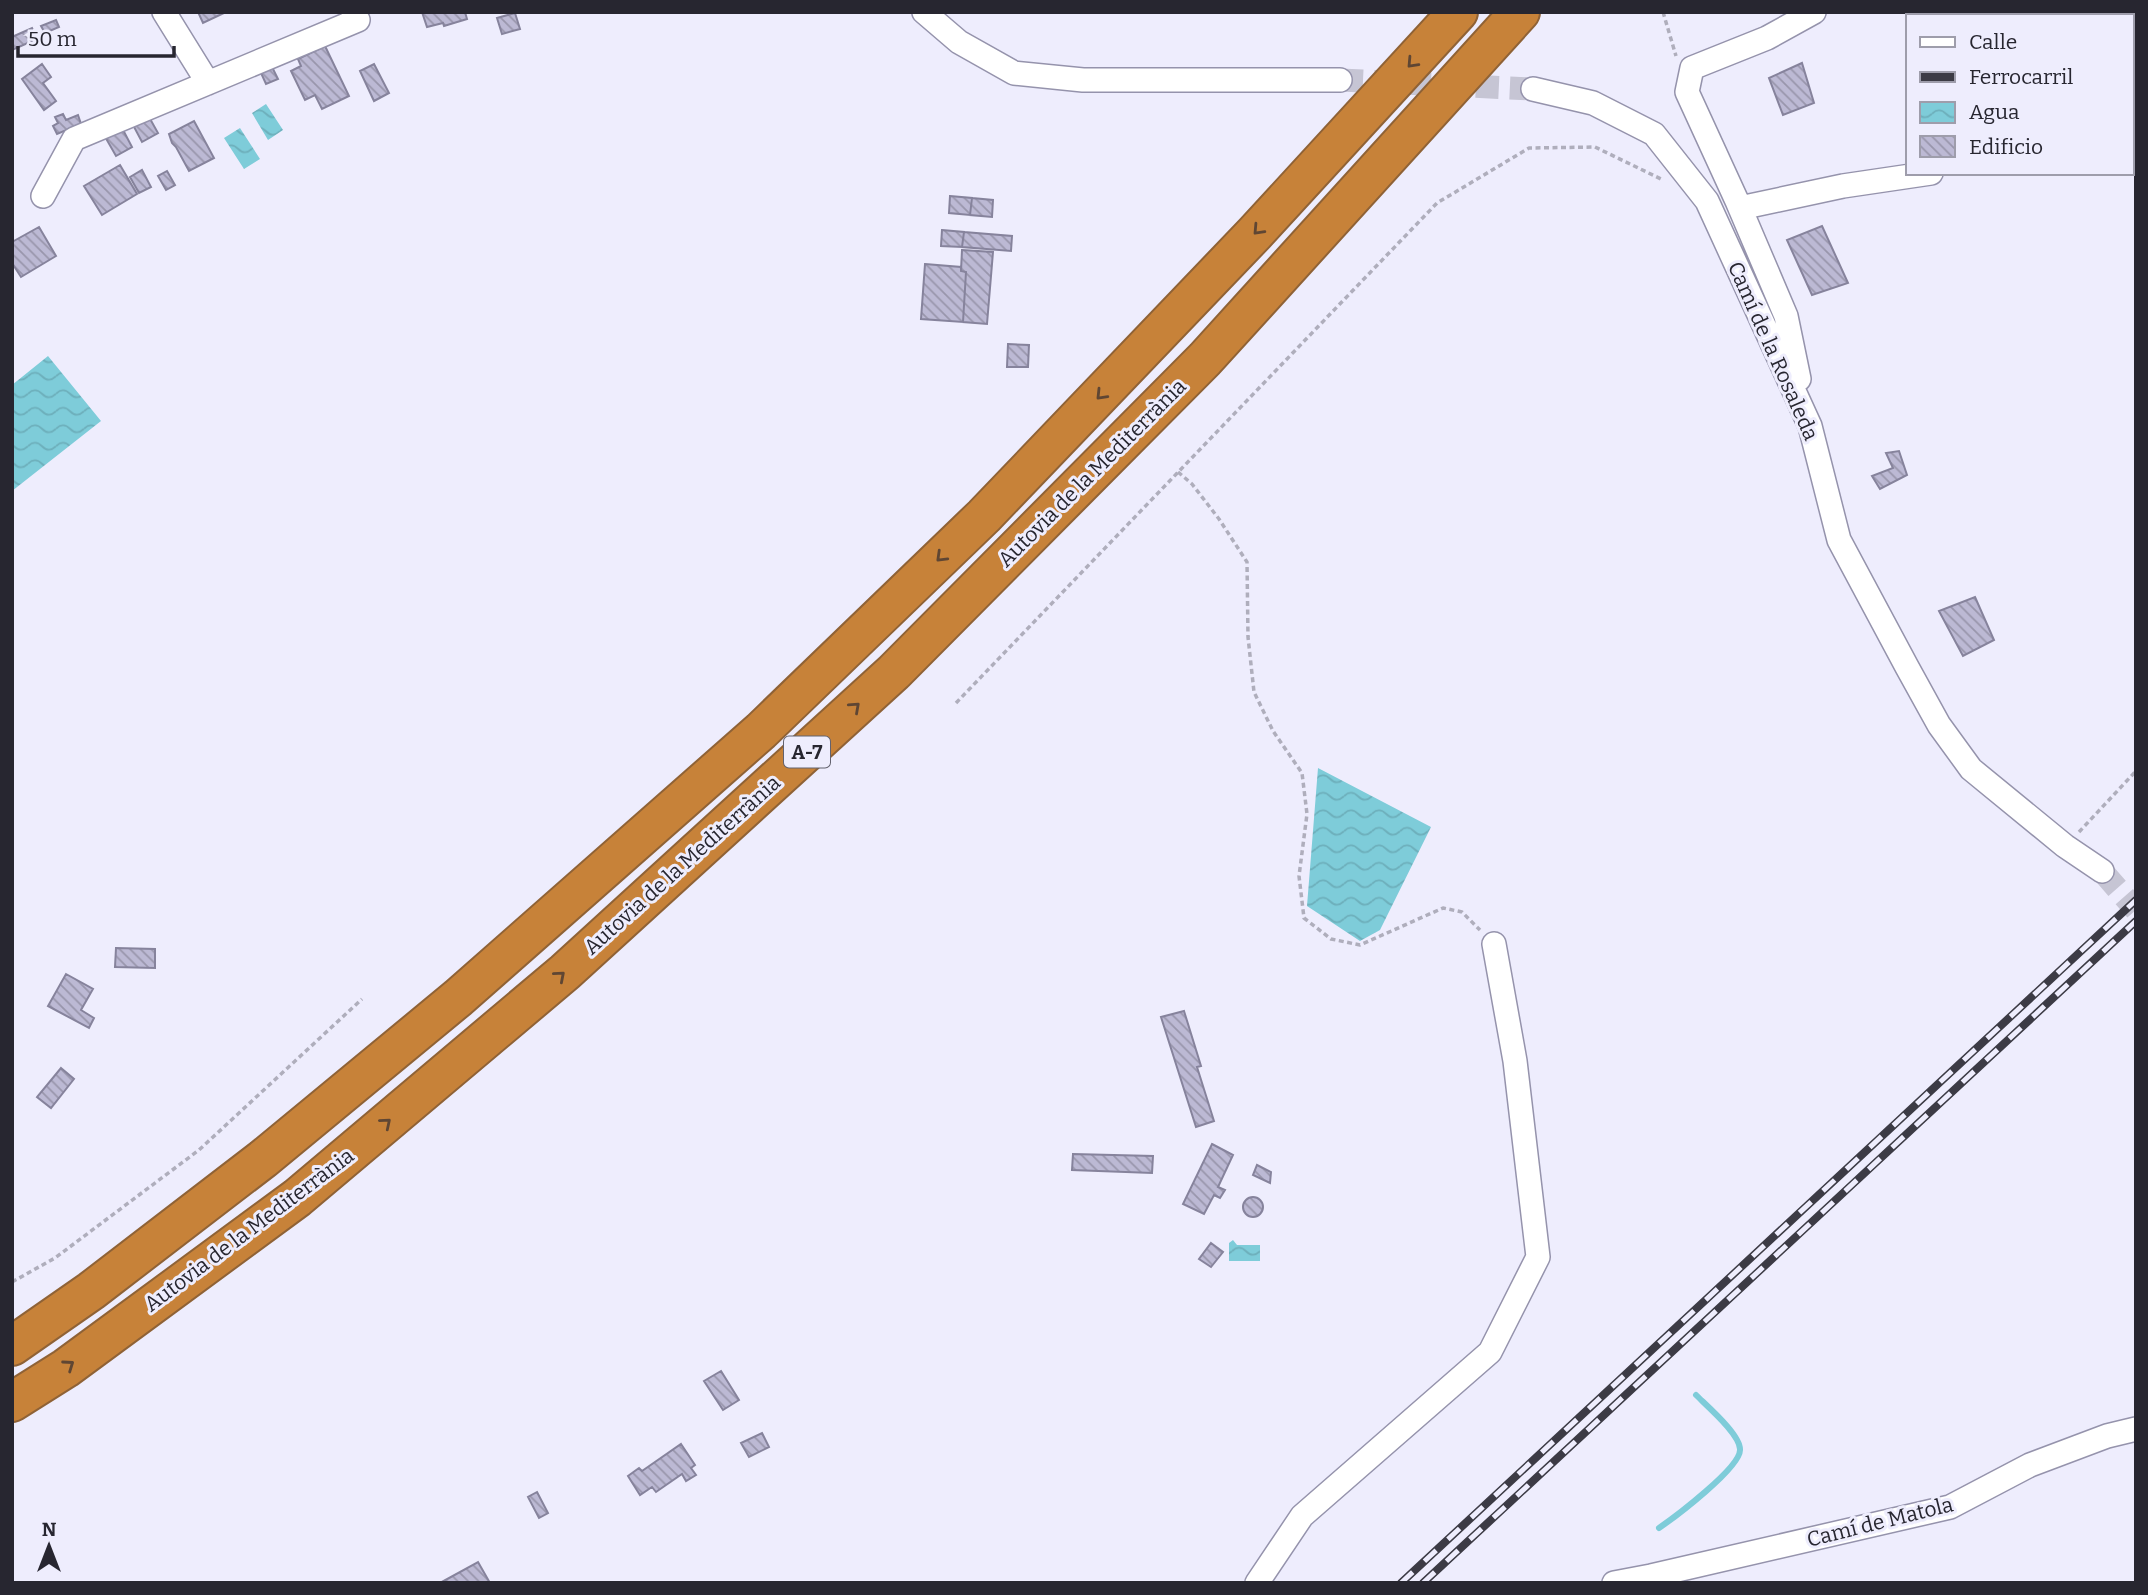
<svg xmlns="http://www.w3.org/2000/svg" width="2148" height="1595" font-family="Bitter,serif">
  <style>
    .water { fill: url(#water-waves) }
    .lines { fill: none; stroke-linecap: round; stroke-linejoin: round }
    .stream { stroke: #7eccd9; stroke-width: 6 }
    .building { fill: url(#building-back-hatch); stroke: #86839c; stroke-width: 2 }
    .street-tunnel { stroke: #c6c5d4; stroke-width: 23; stroke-dasharray: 23 11; stroke-linecap: butt }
    .street-casing { stroke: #9593ac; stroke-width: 26 }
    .highway-casing { stroke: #8f6236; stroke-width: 42 }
    .path { stroke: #afaebc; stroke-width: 3.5; stroke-dasharray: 5 3.5; stroke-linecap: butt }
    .street { stroke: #fff; stroke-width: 23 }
    .highway { stroke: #c78239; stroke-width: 38 }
    .rail-casing { stroke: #3c3b45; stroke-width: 8 }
    .rail { stroke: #eeedfd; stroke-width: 5; stroke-dasharray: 16; stroke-linecap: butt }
    .oneway { stroke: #5f4633 }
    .labels { text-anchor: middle; stroke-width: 6; stroke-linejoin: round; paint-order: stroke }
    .shield { fill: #eeedfd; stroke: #63626e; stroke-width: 2 }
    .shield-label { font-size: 19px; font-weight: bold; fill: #272630 }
    .street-label { font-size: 21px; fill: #272630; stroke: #eeedfd }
  </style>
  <defs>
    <pattern id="water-waves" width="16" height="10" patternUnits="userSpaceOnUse" patternTransform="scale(1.75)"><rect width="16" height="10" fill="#7eccd9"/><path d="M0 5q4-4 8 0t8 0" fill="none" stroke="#6dafbb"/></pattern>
    <pattern id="building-back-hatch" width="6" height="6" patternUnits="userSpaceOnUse" patternTransform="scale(1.75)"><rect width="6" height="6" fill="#bcb9d4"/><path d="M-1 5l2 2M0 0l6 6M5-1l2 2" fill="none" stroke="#9996ac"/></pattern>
  </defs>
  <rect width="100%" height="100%" fill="#eeedfd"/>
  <path class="water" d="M 266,104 L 283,130 L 268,140 L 252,113 Z
    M 240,128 L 260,159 L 244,169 L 224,138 Z
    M 48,356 L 101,421 L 12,491 L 12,385 Z
    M 1318,768 L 1431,827 L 1380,930 L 1360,941 L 1307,906 Z
    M 1233,1240 L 1237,1245 L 1260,1245 L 1260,1261 L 1229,1261 L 1229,1243 Z"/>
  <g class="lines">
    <path class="stream" d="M 1659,1528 C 1675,1517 1740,1468 1740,1450 C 1741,1435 1707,1406 1696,1395"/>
  </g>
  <path class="building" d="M 198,12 L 226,12 L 203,23 Z
    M 422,12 L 465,12 L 467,19 L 444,26 L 443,23 L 427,27 Z
    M 1946,12 L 1983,12 L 1984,16 L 1948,16 Z
    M 515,13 L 520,29 L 502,34 L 497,18 Z
    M 56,20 L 59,27 L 45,33 L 41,26 Z
    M 32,28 L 37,39 L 12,50 L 12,37 Z
    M 325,46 L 349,96 L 322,109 L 315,95 L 305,100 L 291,71 L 301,66 L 298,59 Z
    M 1802,63 L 1814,103 L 1783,115 L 1769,78 Z
    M 42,64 L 51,77 L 43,83 L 56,101 L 44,110 L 22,79 Z
    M 374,64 L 389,93 L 374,101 L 360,71 Z
    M 272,67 L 278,79 L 266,84 L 261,73 Z
    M 63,114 L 66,120 L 78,115 L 81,124 L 57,134 L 53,126 L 58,123 L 55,117 Z
    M 149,117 L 158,133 L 142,142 L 133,125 Z
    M 194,121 L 214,158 L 189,171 L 176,147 L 172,143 L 169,134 Z
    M 121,126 L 132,147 L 116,156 L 104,135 Z
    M 120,165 L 137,194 L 102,215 L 84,186 Z
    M 142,170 L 151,187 L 139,193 L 130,177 Z
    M 167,171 L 175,185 L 166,190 L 158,176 Z
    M 950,196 L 972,198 L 970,215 L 949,213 Z
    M 972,198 L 993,200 L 992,217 L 970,215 Z
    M 1822,226 L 1848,283 L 1812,295 L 1787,240 Z
    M 39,227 L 56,256 L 21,277 L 12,263 L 12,242 Z
    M 942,230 L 964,232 L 962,247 L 941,246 Z
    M 964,232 L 1012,236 L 1011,251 L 962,247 Z
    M 962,250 L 993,252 L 987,324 L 963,322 L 966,272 L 961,271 Z
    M 925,264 L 961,267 L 961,271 L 966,272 L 963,322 L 921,319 Z
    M 1008,344 L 1029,345 L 1028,367 L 1007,367 Z
    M 1899,451 L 1907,475 L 1880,489 L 1872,476 L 1893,468 L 1886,453 Z
    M 1975,597 L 1994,640 L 1963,656 L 1939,611 Z
    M 116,948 L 155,949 L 155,968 L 115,967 Z
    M 66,974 L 93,989 L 81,1010 L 94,1018 L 89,1028 L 48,1006 Z
    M 1184,1011 L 1201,1066 L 1197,1067 L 1214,1121 L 1196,1127 L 1161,1017 Z
    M 61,1068 L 74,1079 L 51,1108 L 37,1097 Z
    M 1212,1144 L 1233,1155 L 1218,1187 L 1225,1190 L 1220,1198 L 1214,1195 L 1204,1214 L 1183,1204 Z
    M 1073,1154 L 1153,1156 L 1152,1173 L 1072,1170 Z
    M 1257,1165 L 1271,1172 L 1270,1183 L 1253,1175 Z
    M1243 1207a10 10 0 1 1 20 0a10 10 0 1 1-20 0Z
    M 1211,1243 L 1223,1252 L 1211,1267 L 1199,1259 Z
    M 721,1371 L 739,1400 L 723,1410 L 704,1381 Z
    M 762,1433 L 769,1447 L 749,1457 L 741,1443 Z
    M 681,1444 L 695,1465 L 691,1468 L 696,1475 L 686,1481 L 682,1474 L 656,1492 L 652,1487 L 640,1495 L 628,1476 L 639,1468 L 642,1471 Z
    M 537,1492 L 548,1513 L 539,1518 L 528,1497 Z
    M 478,1562 L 490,1583 L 440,1583 Z"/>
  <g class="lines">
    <path class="street-tunnel" d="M 1340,80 L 1533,89
      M 2102,871 L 2136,910"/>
    <defs>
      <path id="street" d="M 164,12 L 208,83
        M 924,12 L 959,42 L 1014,73 L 1083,80 L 1340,80
        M 1533,89 L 1593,103 L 1654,134 L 1707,201 L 1810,426 L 1839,540 L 1907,667 L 1939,725 L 1971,769 L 2065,846 L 2102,871
        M 2132,124 L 2136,123
        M 43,196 L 74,139 L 358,20 L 353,12
        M 1740,208 L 1843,186 L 1931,173
        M 1799,379 L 1786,316 L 1737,201 L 1687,92 L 1692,68 L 1767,38 L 1814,12
        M 1257,1583 L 1302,1516 L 1490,1352 L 1538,1257 L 1515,1061 L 1494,944
        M 1614,1583 L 1651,1576 L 1950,1507 L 2030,1465 L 2107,1436 L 2136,1429"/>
      <path id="highway" d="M 12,1346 L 91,1291 L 263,1159 L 458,998 L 761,731 L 984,516 L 1255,233 L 1458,12
        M 12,1402 L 66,1368 L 297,1198 L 565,972 L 894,672 L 1205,359 L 1520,12"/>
    </defs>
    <use href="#street" class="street-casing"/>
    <use href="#highway" class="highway-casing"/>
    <path class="path" d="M 1663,12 L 1676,56
      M 1178,472 L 1192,484 L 1219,519 L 1247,562 L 1248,637 L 1254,692 L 1273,731 L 1302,773 L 1307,814 L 1299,876 L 1304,918 L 1331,939 L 1360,945 L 1443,908 L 1462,912 L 1480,930
      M 956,703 L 1437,203 L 1529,148 L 1595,147 L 1661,179
      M 2079,832 L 2136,771
      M 12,1282 L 55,1258 L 199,1150 L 362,999"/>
    <use href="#street" class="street"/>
    <use href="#highway" class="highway"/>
    <defs>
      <path id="rail" d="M 1401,1583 L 2136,900
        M 1423,1583 L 2136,921"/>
    </defs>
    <use href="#rail" class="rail-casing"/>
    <use href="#rail" class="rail"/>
  </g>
  <defs><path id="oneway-chevron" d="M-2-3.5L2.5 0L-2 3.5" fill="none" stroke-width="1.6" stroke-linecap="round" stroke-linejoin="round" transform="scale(1.75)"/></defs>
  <g class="oneway">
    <use href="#oneway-chevron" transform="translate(1412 63) rotate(133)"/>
    <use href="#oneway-chevron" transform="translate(1258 230) rotate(133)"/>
    <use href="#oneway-chevron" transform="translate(1101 395) rotate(134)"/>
    <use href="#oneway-chevron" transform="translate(941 557) rotate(136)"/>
    <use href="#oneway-chevron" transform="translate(855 707) rotate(-42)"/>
    <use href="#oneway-chevron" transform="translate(560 976) rotate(-41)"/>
    <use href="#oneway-chevron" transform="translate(386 1123) rotate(-40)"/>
    <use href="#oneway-chevron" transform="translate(69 1365) rotate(-35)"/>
  </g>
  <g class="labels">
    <rect class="shield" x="784" y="736.5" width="46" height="31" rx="5"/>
    <g class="shield-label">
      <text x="807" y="759">A-7</text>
    </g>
    <g class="street-label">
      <text transform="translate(1773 351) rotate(66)" y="7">Camí de la Rosaleda</text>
      <text transform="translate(1092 473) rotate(-45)" y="7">Autovia de la Mediterrània</text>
      <text transform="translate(682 865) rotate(-42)" y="7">Autovia de la Mediterrània</text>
      <text transform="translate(249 1230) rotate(-37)" y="7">Autovia de la Mediterrània</text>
      <text transform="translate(1880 1522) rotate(-14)" y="7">Camí de Matola</text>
    </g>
  </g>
  <rect width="2148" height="1595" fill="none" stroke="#272630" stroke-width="28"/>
  <rect x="1906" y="14" width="228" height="161" fill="#eeedfd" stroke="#9e9dab" stroke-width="2"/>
  <rect x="1920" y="37" width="35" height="10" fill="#ffffff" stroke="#9e9dab" stroke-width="2"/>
  <text x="1969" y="49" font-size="21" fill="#272630">Calle</text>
  <rect x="1920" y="72" width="35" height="10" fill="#3c3b45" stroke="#9e9dab" stroke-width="2"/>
  <text x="1969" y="84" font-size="21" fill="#272630">Ferrocarril</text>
  <rect x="1920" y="102" width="35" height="21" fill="url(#water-waves)" stroke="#9e9dab" stroke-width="2"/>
  <text x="1969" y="119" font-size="21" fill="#272630">Agua</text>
  <rect x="1920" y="136" width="35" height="21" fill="url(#building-back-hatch)" stroke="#9e9dab" stroke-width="2"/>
  <text x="1969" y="154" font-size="21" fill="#272630">Edificio</text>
  <g transform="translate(49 1546)" stroke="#eeedfd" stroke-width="5" paint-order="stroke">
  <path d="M0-5L12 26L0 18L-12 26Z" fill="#272630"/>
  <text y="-10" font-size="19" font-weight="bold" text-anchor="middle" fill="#272630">N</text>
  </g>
  <path d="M18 46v10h156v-10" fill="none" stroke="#272630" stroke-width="3.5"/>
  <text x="28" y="46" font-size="21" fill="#272630" stroke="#eeedfd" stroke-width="5" paint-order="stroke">50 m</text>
</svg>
